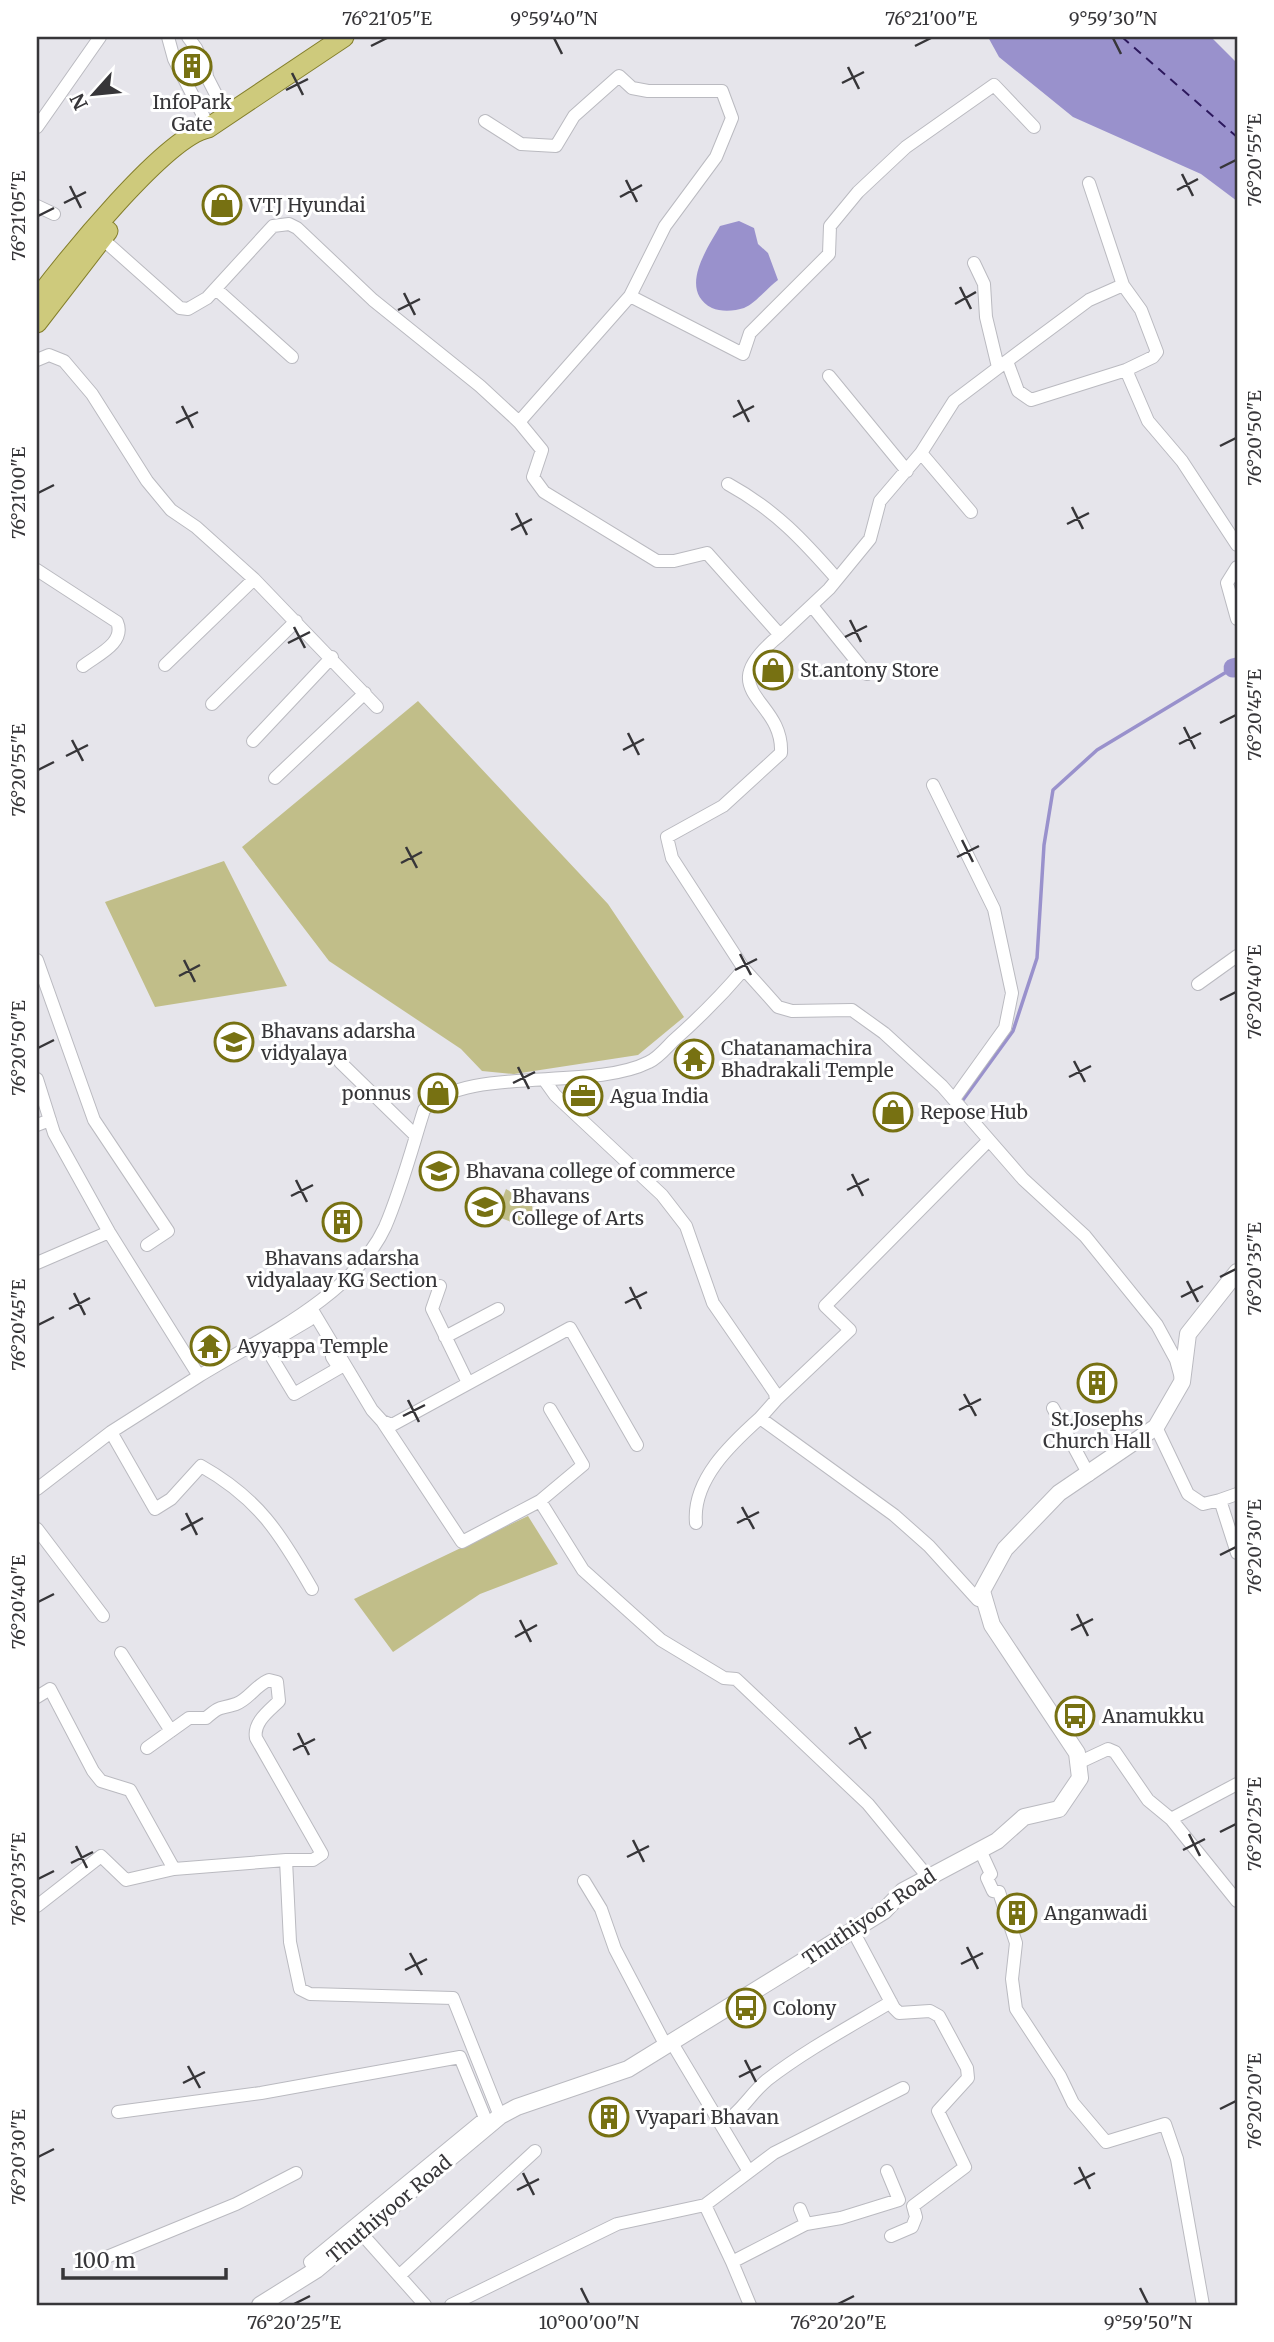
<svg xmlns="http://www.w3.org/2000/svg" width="1274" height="2342" font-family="Merriweather,serif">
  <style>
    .green { fill: #c1be89 }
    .water { fill: #9991cc }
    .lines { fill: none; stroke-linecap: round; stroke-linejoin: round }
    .stream { stroke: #9991cc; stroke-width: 3.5 }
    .river { stroke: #9991cc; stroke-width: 19 }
    .ferry { stroke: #2c185d; stroke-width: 2; stroke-dasharray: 9 7; stroke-linecap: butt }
    .minor-tunnel { stroke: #c3c2c7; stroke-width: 12; stroke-dasharray: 12 6; stroke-linecap: butt }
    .minor-casing { stroke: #babac0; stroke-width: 14 }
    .secondary-casing { stroke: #babac0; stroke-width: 18 }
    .primary-casing { stroke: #847f2b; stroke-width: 21 }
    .minor { stroke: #fff; stroke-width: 12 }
    .secondary { stroke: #fff; stroke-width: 16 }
    .primary { stroke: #ceca7c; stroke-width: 19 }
    .ticks { fill: none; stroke: #373639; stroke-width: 2.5 }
    .labels { text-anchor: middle; stroke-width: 6; stroke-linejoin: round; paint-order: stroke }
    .poi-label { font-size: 19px; fill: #373639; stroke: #fff; text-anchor: start }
    .street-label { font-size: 19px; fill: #373639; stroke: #fff }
    .neatline { fill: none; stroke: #373639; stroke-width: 2.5 }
    .ticks-label { font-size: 18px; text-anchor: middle; fill: #373639 }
  </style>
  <rect width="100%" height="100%" fill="#e6e5eb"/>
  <path class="green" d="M 418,701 L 608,904 L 684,1017 L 638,1055 L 514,1074 L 482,1071 L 461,1049 L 329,961 L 242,847 Z
    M 224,861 L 287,986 L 155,1007 L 105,902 Z
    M 506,1189 L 532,1204 L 533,1215 L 524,1227 L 496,1216 Z
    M 528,1516 L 558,1564 L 480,1594 L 393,1652 L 354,1599 Z"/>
  <path class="water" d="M 988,37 L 1211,37 L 1237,63 L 1237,201 L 1201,174 L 1073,117 L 999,57 Z
    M 739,221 L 754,228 L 758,244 L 768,253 L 778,280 C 768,287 755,304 744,308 C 735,311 721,312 712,308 C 678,290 707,249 720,226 Z"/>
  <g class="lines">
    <path class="stream" d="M 960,1104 L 1013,1031 L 1037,958 L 1044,845 L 1053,790 L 1097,750 L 1233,668"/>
    <path class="river" d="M 1233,668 L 1237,667"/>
    <path class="ferry" d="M 1122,37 L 1237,137"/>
    <path class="minor-tunnel" d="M 194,59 L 200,72
      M 184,63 L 190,76"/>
    <defs>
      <path id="minor" d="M 168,37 L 174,59 L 209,127
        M 188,37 L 196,48 L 206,69 L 207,77 L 226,114
        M 485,121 L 521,144 L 556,146 L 574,116 L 619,76 L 632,88 L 648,91 L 722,91 L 732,118 L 716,157 L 665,226 L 630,296 L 519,422
        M 37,127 L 100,37
        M 1089,183 L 1123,285 L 1141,310 L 1157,352 L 1153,357 L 1126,370
        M 37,206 L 54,214
        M 98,235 L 180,308 L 188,309 L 207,298 L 273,226 L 289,224 L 297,228 L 373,300 L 480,386 L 519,422 L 542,450 L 533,477 L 544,492 L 657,561 L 674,561 L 707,553 L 780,635 C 708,693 784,697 781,753 L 723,806 L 667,837 L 672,858 L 744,969
        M 974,263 L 984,284 L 986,317 L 998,367
        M 216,289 L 292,357
        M 630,296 L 743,354 L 750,333 L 829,254 L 830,226 L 858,192 L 906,147 L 994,85 L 1034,127
        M 37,360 L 49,355 L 64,361 L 92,394 L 147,481 L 171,510 L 196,527 L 254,579 L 377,707
        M 1003,364 L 1089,300 L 1123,285
        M 829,376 L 907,471
        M 921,453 L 971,512
        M 728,484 C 775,510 802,539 837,579
        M 1237,567 L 1227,583 L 1237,619
        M 37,570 L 117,622 C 126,643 97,655 83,666
        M 812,606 L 867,674
        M 780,635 L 829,589 L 870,539 L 880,501 L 921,453 L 954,401 L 1003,364 L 1008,364 L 1018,391 L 1031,400 L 1126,370 L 1148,421 L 1182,461 L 1237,545
        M 165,665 L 254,579
        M 212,704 L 296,621
        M 253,741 L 332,657
        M 275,778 L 365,693
        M 933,785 L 994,909 L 1012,993 L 1005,1028 L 954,1099
        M 37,960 L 94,1120 L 168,1231 L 147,1245
        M 1198,984 L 1237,956
        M 340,1062 L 415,1135
        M 37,1079 L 54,1133 L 109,1232 L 199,1376 C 261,1338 353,1296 385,1227 C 401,1190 412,1148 424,1110 C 465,1064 590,1092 649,1062 C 658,1058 666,1048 673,1041 C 699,1018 722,995 744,969 L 778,1007 L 792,1011 L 852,1010 L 884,1033 L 942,1086 L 1023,1179 L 1085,1236 L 1157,1325 L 1176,1360 L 1181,1378
        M 545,1081 L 555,1095 L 662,1195 L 686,1226 L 713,1303 L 775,1393 L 776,1400 L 760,1418 L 894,1515 L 929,1546 L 978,1600 L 986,1602
        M 37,1125 L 50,1120
        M 37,1263 L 109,1232
        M 440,1286 L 432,1309 L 468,1383
        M 311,1308 L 372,1410 L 382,1421 L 392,1425 L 570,1328 L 637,1445
        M 309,1320 L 265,1346 L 294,1394 L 339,1368 L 332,1357
        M 445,1337 L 498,1309
        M 776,1400 L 850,1330 L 825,1306 L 989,1140
        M 1053,1408 L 1089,1475
        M 382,1421 L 462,1542 L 540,1501 L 583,1570 L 661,1640 L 724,1678 L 736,1679 L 868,1804 L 928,1877
        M 1156,1427 L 1188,1494 L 1203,1504 L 1220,1500 L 1237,1553
        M 111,1432 L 155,1509 L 171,1499 L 201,1466 C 258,1498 280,1533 312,1589
        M 37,1489 L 111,1432 L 199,1376
        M 1220,1500 L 1237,1494
        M 540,1501 L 583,1465 L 550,1409
        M 696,1523 C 692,1480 731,1444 760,1418
        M 37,1529 L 103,1616
        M 121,1653 L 171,1731
        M 37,1697 L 50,1689 L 93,1771 L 101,1781 L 130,1790 L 174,1869 L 286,1860 L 290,1942 L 300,1989 L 310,1994 L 453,1998 L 500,2116
        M 147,1748 L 189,1718 L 206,1718 C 223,1704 218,1710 236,1704 C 248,1700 256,1685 269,1680 L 277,1682 L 279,1701 C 269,1711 253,1722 256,1738 L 322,1854 L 313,1860 L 286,1860
        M 1078,1763 L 1108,1749 L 1115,1752 L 1148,1800 L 1171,1819 L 1237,1784
        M 1171,1819 L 1237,1901
        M 980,1850 L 991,1874 L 987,1878 L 993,1891 L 999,1892 L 1016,1943 L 1012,1979 L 1016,2009 L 1060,2076 L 1073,2103 L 1106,2142 L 1165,2124 L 1177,2159 L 1203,2305
        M 584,1881 L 601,1909 L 615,1949 L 666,2046
        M 37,1906 L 101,1856 L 126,1880 L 174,1869
        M 853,1931 L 894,2008 L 899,2013 L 930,2011 L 939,2016 L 967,2068 L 968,2078 L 938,2111 L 965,2167 L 913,2206 L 916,2217 L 912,2227 L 891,2236
        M 672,2043 L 748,2170
        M 118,2112 L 261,2093 L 460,2057 L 485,2118 L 310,2262 L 316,2270
        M 721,2125 C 741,2113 750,2094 767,2080 C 806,2050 849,2027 891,2002
        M 705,2205 L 774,2153 L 903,2088
        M 806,2224 L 841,2218 L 899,2200 L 887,2171
        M 361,2233 L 425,2305
        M 97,2261 L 236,2204 L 296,2173
        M 732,2262 L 750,2305
        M 400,2275 L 535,2151
        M 451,2305 L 617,2224 L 705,2205 L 732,2262 L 806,2224 L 800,2209"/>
      <path id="secondary" d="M 260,2305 L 316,2270 L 500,2116 L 517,2107 L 628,2069 L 884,1911 L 903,1891 L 997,1841 L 1024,1817 L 1059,1809 L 1080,1778 L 1077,1753 L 992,1625 L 982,1591 L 1005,1549 L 1059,1493 L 1156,1427 L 1182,1382 L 1188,1334 L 1237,1272"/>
      <path id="primary" d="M 37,299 C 66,261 165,137 208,128 L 344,37
        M 37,323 L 108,231"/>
    </defs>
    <use href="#minor" class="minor-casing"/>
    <use href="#secondary" class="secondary-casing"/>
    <use href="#primary" class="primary-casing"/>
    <use href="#minor" class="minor"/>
    <use href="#secondary" class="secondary"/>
    <use href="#primary" class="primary"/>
  </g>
  <path class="ticks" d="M 554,38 L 562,54M 1113,38 L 1121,54M 371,46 L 387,38M 915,46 L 931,38M 848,67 L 859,89M 292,73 L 303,95M 842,83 L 864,72M 286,90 L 308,79M 1220,168 L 1236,160M 1182,174 L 1193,196M 626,180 L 637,202M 70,186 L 81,208M 1177,190 L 1198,179M 620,197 L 642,185M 64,203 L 86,192M 38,216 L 54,208M 960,287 L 971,309M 404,293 L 415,315M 955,304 L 976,292M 398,310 L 420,299M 738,400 L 749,422M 182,406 L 193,428M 733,417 L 754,406M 176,423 L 198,412M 1220,446 L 1236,438M 38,493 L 54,485M 1072,507 L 1083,529M 516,513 L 527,535M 1067,524 L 1089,513M 511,530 L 532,519M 850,620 L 861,642M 294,627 L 305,648M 845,637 L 867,626M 288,643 L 310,632M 1220,723 L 1236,715M 1184,727 L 1195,749M 628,733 L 639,755M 72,740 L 83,761M 1179,744 L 1201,733M 623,750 L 644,739M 66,756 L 88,745M 38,770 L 54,762M 962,840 L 973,862M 406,847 L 417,868M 957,857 L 979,846M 401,863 L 422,852M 740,954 L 751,975M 184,960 L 195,982M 735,970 L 757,959M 179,976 L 200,965M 1220,1000 L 1236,992M 38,1048 L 54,1040M 1074,1061 L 1085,1082M 518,1067 L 529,1089M 1069,1077 L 1091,1066M 513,1083 L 535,1072M 852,1174 L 863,1196M 296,1180 L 307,1202M 847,1190 L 869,1179M 291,1196 L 313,1185M 1220,1277 L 1236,1269M 1187,1281 L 1198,1302M 630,1287 L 641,1309M 74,1293 L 85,1315M 1181,1297 L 1203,1286M 625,1303 L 647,1292M 69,1309 L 90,1298M 38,1325 L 54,1317M 964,1394 L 976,1416M 408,1400 L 419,1422M 959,1410 L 981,1399M 403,1416 L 425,1405M 742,1507 L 754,1529M 186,1513 L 197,1535M 737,1523 L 759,1512M 181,1530 L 203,1518M 1220,1555 L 1236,1547M 38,1602 L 54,1594M 1077,1614 L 1088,1636M 520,1620 L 531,1642M 1071,1630 L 1093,1619M 515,1637 L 537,1625M 855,1727 L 866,1749M 298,1733 L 309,1755M 849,1744 L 871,1732M 293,1750 L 315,1739M 1220,1832 L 1236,1824M 1189,1834 L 1200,1856M 633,1840 L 644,1862M 76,1846 L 87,1868M 1183,1850 L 1205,1839M 627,1857 L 649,1846M 71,1863 L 93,1852M 38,1879 L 54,1871M 967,1947 L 978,1969M 410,1953 L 422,1975M 961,1964 L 983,1953M 405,1970 L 427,1959M 745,2060 L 756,2082M 188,2066 L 200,2088M 739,2077 L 761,2066M 183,2083 L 205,2072M 1220,2109 L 1236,2101M 38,2157 L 54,2149M 1079,2167 L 1090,2189M 523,2173 L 534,2195M 1074,2184 L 1095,2173M 517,2190 L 539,2179M 581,2288 L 589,2304M 1140,2288 L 1148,2304M 294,2304 L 310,2296M 838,2304 L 854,2296"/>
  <defs>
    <symbol id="building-ring" viewBox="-11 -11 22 22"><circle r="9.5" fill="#fff" stroke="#777112" stroke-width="1.5"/><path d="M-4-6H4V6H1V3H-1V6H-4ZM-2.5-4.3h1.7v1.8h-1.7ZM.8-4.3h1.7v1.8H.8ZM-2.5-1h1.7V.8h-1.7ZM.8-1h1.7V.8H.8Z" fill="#777112"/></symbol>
    <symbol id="shop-ring" viewBox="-11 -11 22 22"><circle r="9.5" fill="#fff" stroke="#777112" stroke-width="1.5"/><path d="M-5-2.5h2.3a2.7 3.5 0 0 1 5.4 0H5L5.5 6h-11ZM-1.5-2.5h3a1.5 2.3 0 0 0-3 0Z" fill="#777112"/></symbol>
    <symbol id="school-ring" viewBox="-11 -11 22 22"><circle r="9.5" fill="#fff" stroke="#777112" stroke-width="1.5"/><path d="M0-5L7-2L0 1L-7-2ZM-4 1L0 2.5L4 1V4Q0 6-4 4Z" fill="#777112"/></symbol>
    <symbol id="temple-ring" viewBox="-11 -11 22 22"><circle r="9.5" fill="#fff" stroke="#777112" stroke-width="1.5"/><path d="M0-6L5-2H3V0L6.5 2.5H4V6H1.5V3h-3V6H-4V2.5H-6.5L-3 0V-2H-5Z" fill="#777112"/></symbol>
    <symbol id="office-ring" viewBox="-11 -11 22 22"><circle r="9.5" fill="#fff" stroke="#777112" stroke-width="1.5"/><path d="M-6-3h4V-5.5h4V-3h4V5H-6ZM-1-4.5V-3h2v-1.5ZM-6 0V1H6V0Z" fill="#777112"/></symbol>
    <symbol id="university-ring" viewBox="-11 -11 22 22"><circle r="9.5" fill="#fff" stroke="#777112" stroke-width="1.5"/><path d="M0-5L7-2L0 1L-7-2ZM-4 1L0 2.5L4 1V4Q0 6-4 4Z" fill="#777112"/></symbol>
    <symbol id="bus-ring" viewBox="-11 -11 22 22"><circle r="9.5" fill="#fff" stroke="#777112" stroke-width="1.5"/><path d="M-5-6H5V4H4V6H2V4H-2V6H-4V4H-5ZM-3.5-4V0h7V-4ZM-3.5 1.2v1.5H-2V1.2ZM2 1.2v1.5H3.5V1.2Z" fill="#777112"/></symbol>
  </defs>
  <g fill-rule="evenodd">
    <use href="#building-ring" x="170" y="44" width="44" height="44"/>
    <use href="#shop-ring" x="200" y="183" width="44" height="44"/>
    <use href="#shop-ring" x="751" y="648" width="44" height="44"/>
    <use href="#school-ring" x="212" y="1020" width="44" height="44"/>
    <use href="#temple-ring" x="672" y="1037" width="44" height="44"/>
    <use href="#shop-ring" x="416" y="1071" width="44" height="44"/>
    <use href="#office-ring" x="561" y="1074" width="44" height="44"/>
    <use href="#shop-ring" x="871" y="1090" width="44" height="44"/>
    <use href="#university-ring" x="417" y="1149" width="44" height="44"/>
    <use href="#university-ring" x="463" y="1185" width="44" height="44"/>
    <use href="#building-ring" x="320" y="1200" width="44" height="44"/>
    <use href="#temple-ring" x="188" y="1324" width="44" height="44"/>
    <use href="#building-ring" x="1075" y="1361" width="44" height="44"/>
    <use href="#bus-ring" x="1053" y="1694" width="44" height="44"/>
    <use href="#building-ring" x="995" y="1891" width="44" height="44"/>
    <use href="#bus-ring" x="724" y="1986" width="44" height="44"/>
    <use href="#building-ring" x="587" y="2095" width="44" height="44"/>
  </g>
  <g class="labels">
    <g class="poi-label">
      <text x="192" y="109" text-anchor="middle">InfoPark<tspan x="192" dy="22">Gate</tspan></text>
      <text x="249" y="212">VTJ Hyundai</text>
      <text x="800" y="677">St.antony Store</text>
      <text x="261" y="1038">Bhavans adarsha<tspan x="261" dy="22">vidyalaya</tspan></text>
      <text x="721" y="1055">Chatanamachira<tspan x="721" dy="22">Bhadrakali Temple</tspan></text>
      <text x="411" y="1100" text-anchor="end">ponnus</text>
      <text x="610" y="1103">Agua India</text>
      <text x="920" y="1119">Repose Hub</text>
      <text x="466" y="1178">Bhavana college of commerce</text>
      <text x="512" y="1203">Bhavans<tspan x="512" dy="22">College of Arts</tspan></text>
      <text x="342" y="1265" text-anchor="middle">Bhavans adarsha<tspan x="342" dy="22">vidyalaay KG Section</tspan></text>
      <text x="237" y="1353">Ayyappa Temple</text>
      <text x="1097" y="1426" text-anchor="middle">St.Josephs<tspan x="1097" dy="22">Church Hall</tspan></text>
      <text x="1102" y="1723">Anamukku</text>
      <text x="1044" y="1920">Anganwadi</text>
      <text x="773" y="2015">Colony</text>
      <text x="636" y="2124">Vyapari Bhavan</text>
    </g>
    <g class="street-label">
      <text transform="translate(869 1917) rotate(-34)" y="7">Thuthiyoor Road</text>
      <text transform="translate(389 2209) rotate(-40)" y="7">Thuthiyoor Road</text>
    </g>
  </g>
  <rect width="1274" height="2342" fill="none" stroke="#ffffff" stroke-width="77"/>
  <g transform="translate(94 94) rotate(243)" stroke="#ffffff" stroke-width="5" paint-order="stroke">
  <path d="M0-5L12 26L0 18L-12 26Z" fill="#373639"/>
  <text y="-10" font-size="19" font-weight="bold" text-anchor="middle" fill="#373639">N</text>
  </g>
  <path d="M63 2268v10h163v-10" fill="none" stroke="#373639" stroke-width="3.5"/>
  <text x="74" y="2268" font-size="21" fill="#373639" stroke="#ffffff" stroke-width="5" paint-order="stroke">100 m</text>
  <rect x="38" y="38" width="1198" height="2266" class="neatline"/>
  <g class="ticks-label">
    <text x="387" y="25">76°21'05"E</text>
    <text x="554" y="25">9°59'40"N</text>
    <text x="931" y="25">76°21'00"E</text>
    <text x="1113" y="25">9°59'30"N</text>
    <text transform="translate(1255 160) rotate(-90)" y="6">76°20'55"E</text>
    <text transform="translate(19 216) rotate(-90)" y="6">76°21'05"E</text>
    <text transform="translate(1255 438) rotate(-90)" y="6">76°20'50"E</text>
    <text transform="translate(19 493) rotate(-90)" y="6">76°21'00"E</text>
    <text transform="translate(1255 715) rotate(-90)" y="6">76°20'45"E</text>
    <text transform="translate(19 770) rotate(-90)" y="6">76°20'55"E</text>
    <text transform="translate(1255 992) rotate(-90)" y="6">76°20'40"E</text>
    <text transform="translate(19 1048) rotate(-90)" y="6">76°20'50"E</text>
    <text transform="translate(1255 1269) rotate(-90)" y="6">76°20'35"E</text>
    <text transform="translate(19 1325) rotate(-90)" y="6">76°20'45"E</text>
    <text transform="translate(1255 1547) rotate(-90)" y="6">76°20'30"E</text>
    <text transform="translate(19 1602) rotate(-90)" y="6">76°20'40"E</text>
    <text transform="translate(1255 1824) rotate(-90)" y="6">76°20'25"E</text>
    <text transform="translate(19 1879) rotate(-90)" y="6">76°20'35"E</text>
    <text transform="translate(1255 2101) rotate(-90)" y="6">76°20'20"E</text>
    <text transform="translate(19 2157) rotate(-90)" y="6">76°20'30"E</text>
    <text x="294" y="2329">76°20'25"E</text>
    <text x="589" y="2329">10°00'00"N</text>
    <text x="838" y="2329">76°20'20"E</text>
    <text x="1148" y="2329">9°59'50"N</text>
  </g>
</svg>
